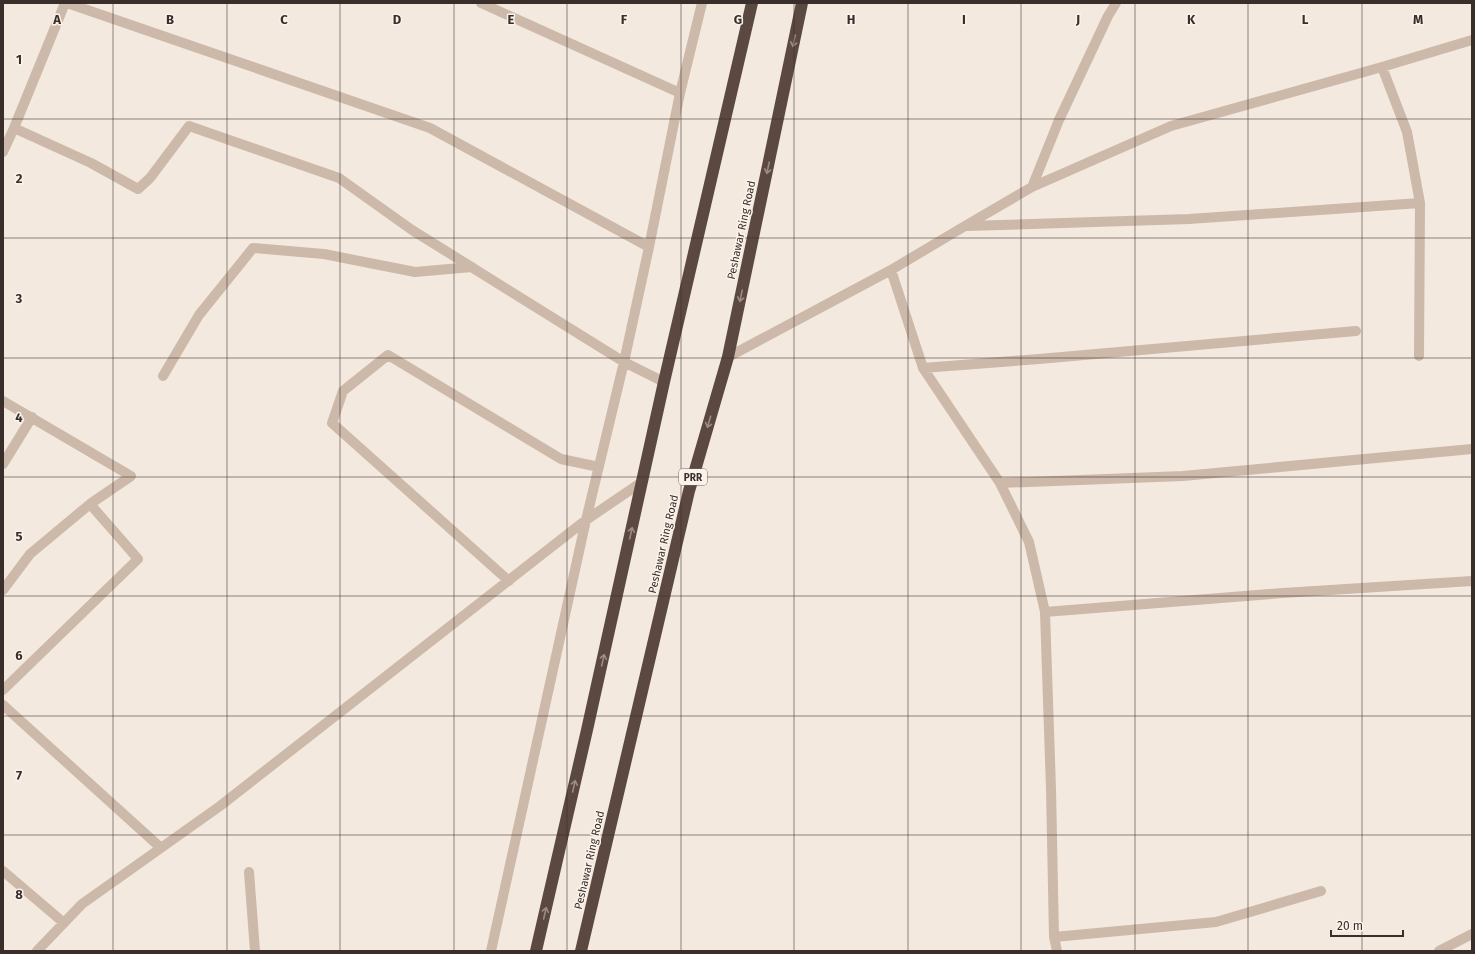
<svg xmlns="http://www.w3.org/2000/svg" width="1475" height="954" font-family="'Fira Sans',sans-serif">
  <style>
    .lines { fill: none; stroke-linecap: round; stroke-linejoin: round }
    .minor { stroke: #ccb9a9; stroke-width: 10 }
    .highway { stroke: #5b4840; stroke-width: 12 }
    .oneway { stroke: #9b8c84 }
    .grid { fill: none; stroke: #392e29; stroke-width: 1; stroke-opacity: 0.55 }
    .labels { text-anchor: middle; stroke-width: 3; stroke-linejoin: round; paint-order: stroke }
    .shield { fill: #fbf3eb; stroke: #736963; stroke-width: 1 }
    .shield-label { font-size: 10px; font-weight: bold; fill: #392e29 }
    .street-label { font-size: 11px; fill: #392e29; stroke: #fbf3eb }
    .grid-label { font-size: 13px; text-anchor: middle; font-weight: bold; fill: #392e29; stroke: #fbf3eb; stroke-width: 3; stroke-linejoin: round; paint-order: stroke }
  </style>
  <rect width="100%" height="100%" fill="#f4e9de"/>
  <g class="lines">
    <path class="minor" d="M 67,3 L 430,128 L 649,247
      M 481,3 L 680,93
      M 1382,67 L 1407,132 L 1420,203 L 1419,356
      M 14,128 L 91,163 L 138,189 L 150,178 L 189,126 L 339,178 L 412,230 L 624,362 L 664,382
      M 3,152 L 14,128 L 65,3
      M 1032,187 L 1171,126 L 1382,67 L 1472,40
      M 967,226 L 1189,219 L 1420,203
      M 891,270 L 923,368 L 1000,483 L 1029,542 L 1045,612 L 1051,789 L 1054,937 L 1057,951
      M 728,357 L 891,270 L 965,226 L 1032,187 L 1059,120 L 1108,16 L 1116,3
      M 923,368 L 1039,359 L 1356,331
      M 163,376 L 199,315 L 253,248 L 324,254 L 415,272 L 472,267
      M 3,401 L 131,476 L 90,504 L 30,554 L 3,590
      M 3,464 L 32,417
      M 1000,483 L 1183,476 L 1472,449
      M 509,581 L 332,423 L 343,391 L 388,355 L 561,459 L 599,467
      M 1045,612 L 1283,593 L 1472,581
      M 3,690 L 138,559 L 90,504
      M 3,705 L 161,848
      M 3,871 L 64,923
      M 249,872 L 255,951
      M 1054,937 L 1216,922 L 1321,891
      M 37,951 L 82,904 L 220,806 L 586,520 L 642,482
      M 491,951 L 586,520 L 624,362 L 649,247 L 680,93 L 702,3
      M 1439,951 L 1472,934"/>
    <path class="highway" d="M 536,951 L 587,730 L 664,382 L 752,3
      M 581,951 L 689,491 L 728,357 L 802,3"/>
  </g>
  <defs><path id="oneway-shaft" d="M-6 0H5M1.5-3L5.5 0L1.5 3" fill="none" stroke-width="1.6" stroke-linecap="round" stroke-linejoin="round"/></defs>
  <g class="oneway">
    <use href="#oneway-shaft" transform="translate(794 41) rotate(102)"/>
    <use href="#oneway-shaft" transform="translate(768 168) rotate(102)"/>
    <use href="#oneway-shaft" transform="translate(741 296) rotate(102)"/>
    <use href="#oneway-shaft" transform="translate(709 422) rotate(106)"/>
    <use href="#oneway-shaft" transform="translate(631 533) rotate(-77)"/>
    <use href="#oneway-shaft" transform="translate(603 660) rotate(-77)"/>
    <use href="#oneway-shaft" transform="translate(574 786) rotate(-77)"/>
    <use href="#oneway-shaft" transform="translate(545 913) rotate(-77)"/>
  </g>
  <path class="grid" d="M 113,3 L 113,951M 227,3 L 227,951M 340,3 L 340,951M 454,3 L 454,951M 567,3 L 567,951M 681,3 L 681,951M 794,3 L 794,951M 908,3 L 908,951M 1021,3 L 1021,951M 1135,3 L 1135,951M 1248,3 L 1248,951M 1362,3 L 1362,951M 3,119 L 1472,119M 3,238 L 1472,238M 3,358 L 1472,358M 3,477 L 1472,477M 3,596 L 1472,596M 3,716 L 1472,716M 3,835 L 1472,835"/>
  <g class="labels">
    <rect class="shield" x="679" y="469" width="28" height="16" rx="3"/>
    <g class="shield-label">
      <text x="693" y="481">PRR</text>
    </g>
    <g class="street-label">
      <text transform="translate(741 230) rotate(-78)" y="4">Peshawar Ring Road</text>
      <text transform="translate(663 544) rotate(-77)" y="4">Peshawar Ring Road</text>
      <text transform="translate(589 860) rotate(-77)" y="4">Peshawar Ring Road</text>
    </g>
  </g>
  <g class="grid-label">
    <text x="57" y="24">A</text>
    <text x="170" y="24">B</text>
    <text x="284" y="24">C</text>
    <text x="397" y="24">D</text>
    <text x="511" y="24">E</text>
    <text x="624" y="24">F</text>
    <text x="738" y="24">G</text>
    <text x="851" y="24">H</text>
    <text x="964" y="24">I</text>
    <text x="1078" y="24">J</text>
    <text x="1191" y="24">K</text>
    <text x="1305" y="24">L</text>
    <text x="1418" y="24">M</text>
    <text x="19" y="64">1</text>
    <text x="19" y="183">2</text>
    <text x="19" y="303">3</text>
    <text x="19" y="422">4</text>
    <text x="19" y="541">5</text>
    <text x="19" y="660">6</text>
    <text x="19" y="780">7</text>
    <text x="19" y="899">8</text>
  </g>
  <rect width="1475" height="954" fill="none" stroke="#392e29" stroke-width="8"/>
  <path d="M1331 930v6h72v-6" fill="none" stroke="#392e29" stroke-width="2"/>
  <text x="1337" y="930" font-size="12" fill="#392e29" stroke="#fbf3eb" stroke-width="3" paint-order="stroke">20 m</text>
</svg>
